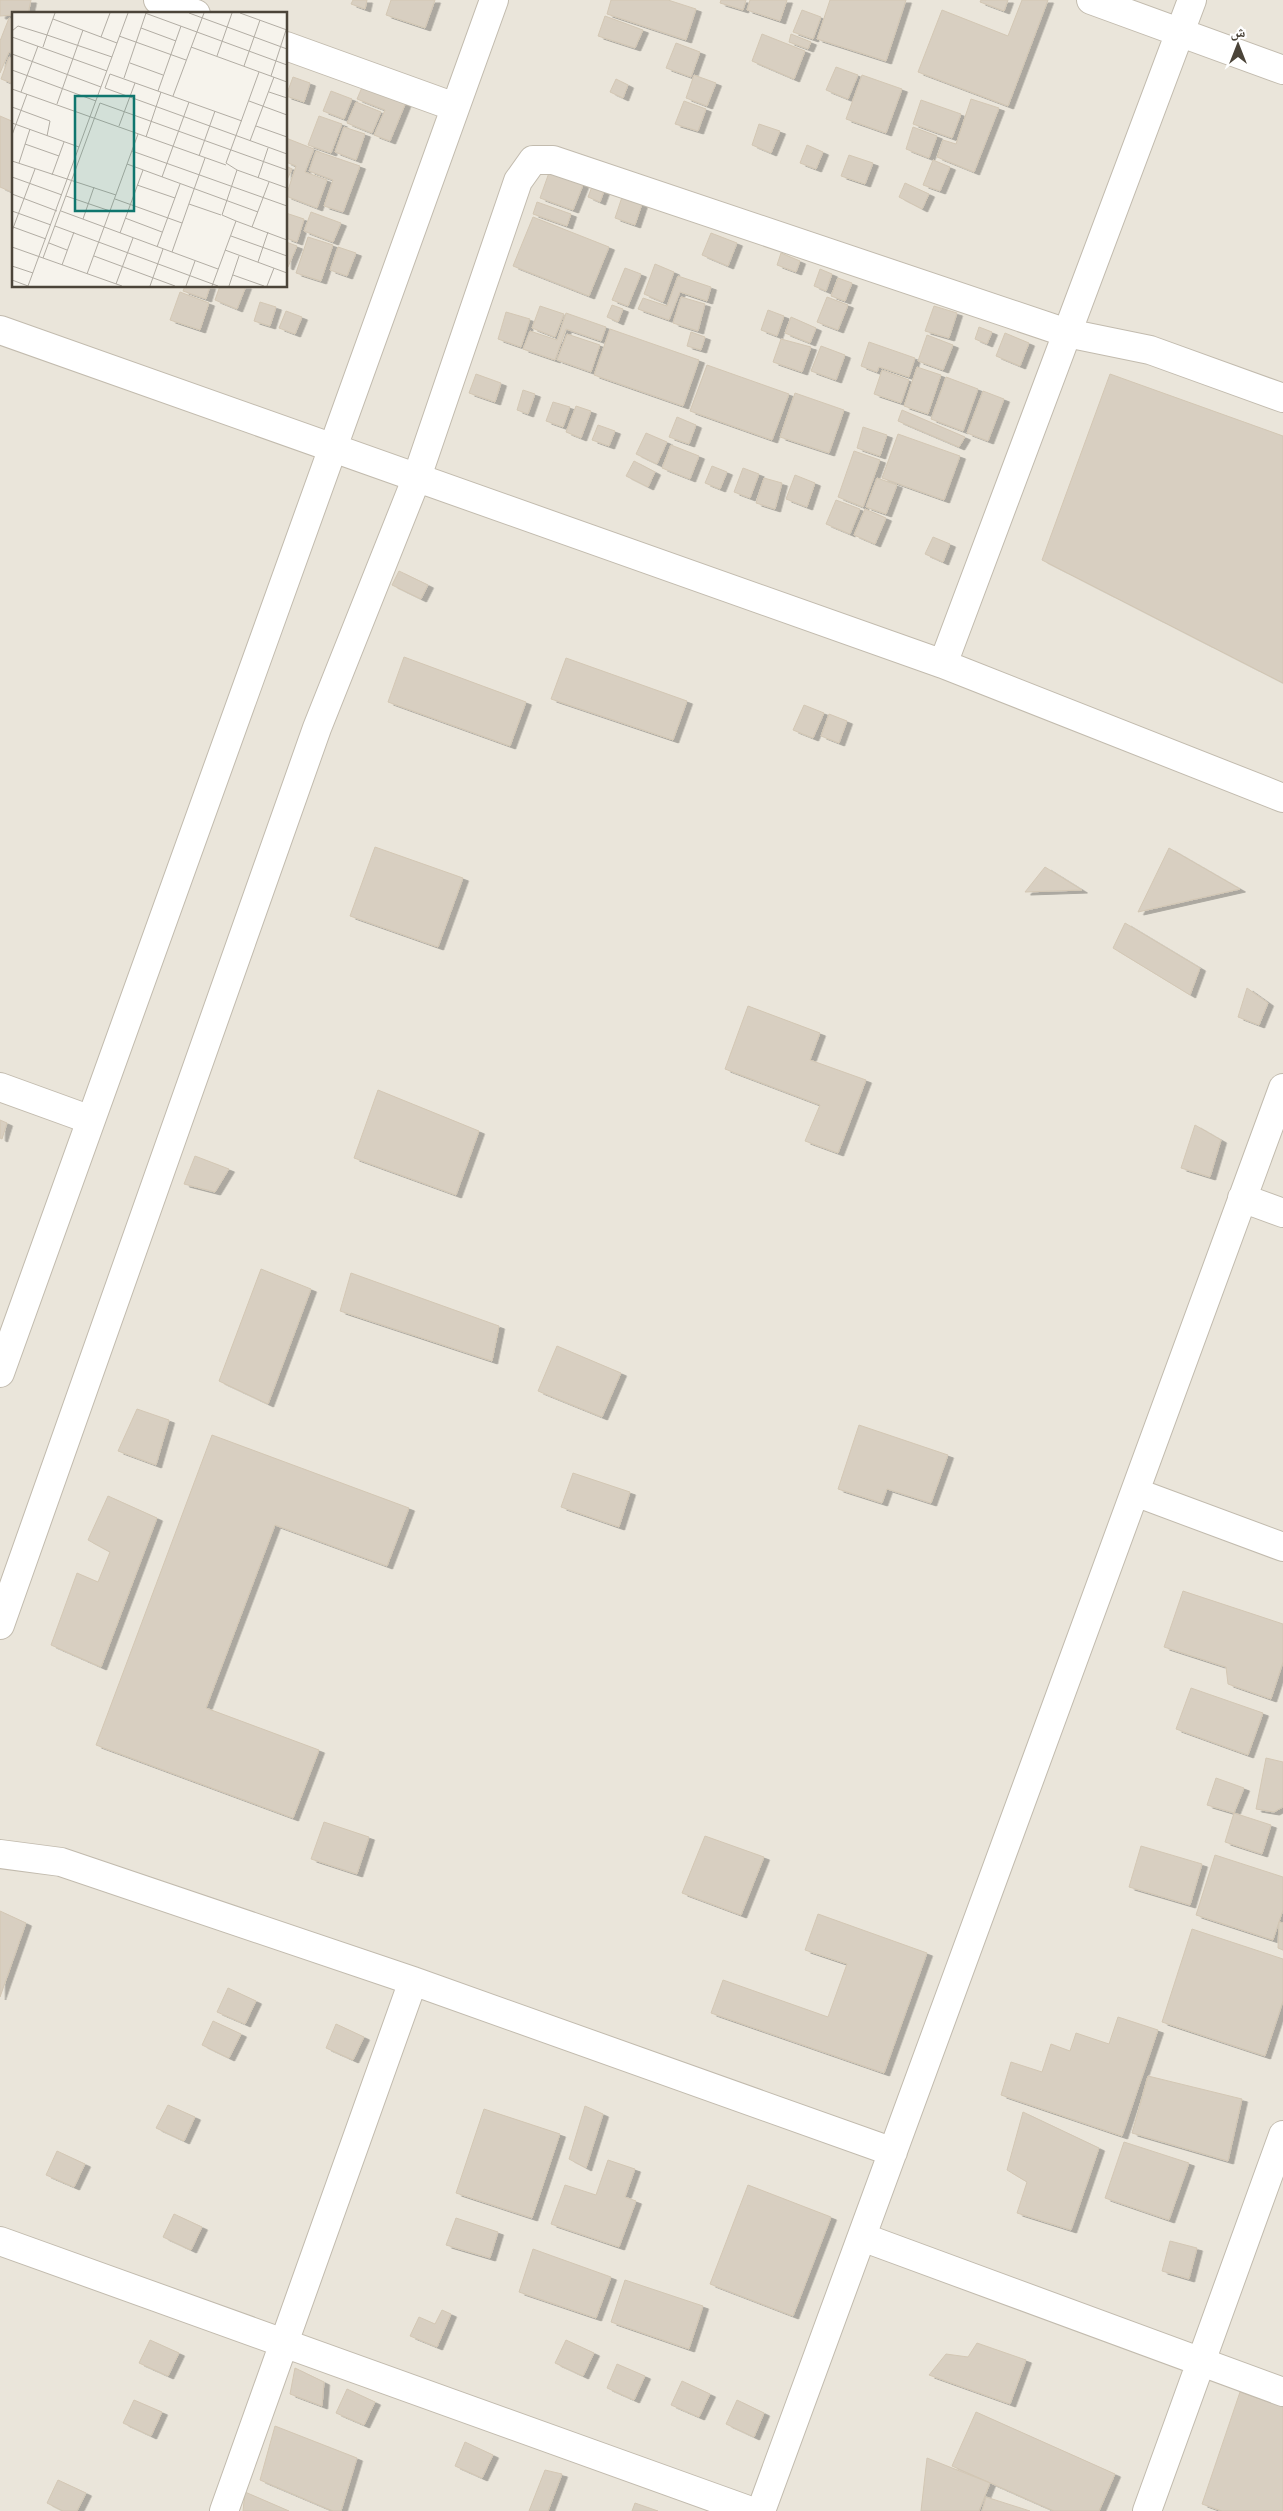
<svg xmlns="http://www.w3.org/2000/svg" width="1283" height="2511" font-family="'Varela Round','Noto Naskh Arabic',sans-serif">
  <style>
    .residential { fill: #eae5da; fill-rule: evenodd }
    .building { fill: #d8cfc1; stroke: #d3c7b4; filter: url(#shadow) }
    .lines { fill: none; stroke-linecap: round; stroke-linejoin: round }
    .minor-casing { stroke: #c2bbae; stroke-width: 30 }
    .minor { stroke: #fff; stroke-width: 28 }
    .inset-road { fill: none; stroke: #b2ada4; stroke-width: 1 }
    .view { fill: #0f766e; fill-opacity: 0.15; stroke: #0f766e; stroke-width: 2.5 }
    .inset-edge { fill: none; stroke: #4b4439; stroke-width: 2.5 }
  </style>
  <defs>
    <filter id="shadow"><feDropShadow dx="5.5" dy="3" stdDeviation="0" flood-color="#0004"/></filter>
  </defs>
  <rect width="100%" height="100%" fill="#f6f3ec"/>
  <path class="residential" d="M 0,0 L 1283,0 L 1283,2511 L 0,2511 ZM 14,14 L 286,14 L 286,286 L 14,286 Z"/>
  <path class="building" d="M 0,0 L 31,0 L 28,14 L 0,16 Z
    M 353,0 L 367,0 L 365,9 L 351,4 Z
    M 391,0 L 435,0 L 425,28 L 386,15 Z
    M 611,0 L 668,0 L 696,9 L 686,40 L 607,14 Z
    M 721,0 L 746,0 L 743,10 L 720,3 Z
    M 750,0 L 787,0 L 780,21 L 747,10 Z
    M 830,0 L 906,0 L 886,61 L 817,39 Z
    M 981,0 L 1008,0 L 1004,11 L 980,2 Z
    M 1022,0 L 1048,0 L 1008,106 L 918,72 L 942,10 L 1008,36 Z
    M 802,10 L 821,17 L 813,39 L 793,32 Z
    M 605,16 L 643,30 L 635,48 L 598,36 Z
    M 9,18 L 14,20 L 14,54 L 9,52 L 0,73 L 0,41 Z
    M 762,34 L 805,51 L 794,79 L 752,61 Z
    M 791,34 L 811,42 L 808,49 L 789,42 Z
    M 676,43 L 700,52 L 691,77 L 666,68 Z
    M 9,57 L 14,59 L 14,84 L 1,79 Z
    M 836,67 L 858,75 L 848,99 L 826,90 Z
    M 694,75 L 716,83 L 707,106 L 686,98 Z
    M 862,75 L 902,89 L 886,133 L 846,119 Z
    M 293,77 L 310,83 L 304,102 L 286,96 Z
    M 616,79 L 628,85 L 623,98 L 610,92 Z
    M 363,85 L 406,102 L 390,141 L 374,135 L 385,110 L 357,99 Z
    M 331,91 L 352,99 L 344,119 L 323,111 Z
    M 971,99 L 999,108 L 974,172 L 937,157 L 943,140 L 956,144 Z
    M 921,100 L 961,114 L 952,138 L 913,124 Z
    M 684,101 L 706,109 L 698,131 L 675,124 Z
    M 356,102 L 381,112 L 372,133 L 347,123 Z
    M 0,116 L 14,122 L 14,193 L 0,187 Z
    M 319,116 L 342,124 L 331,153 L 308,145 Z
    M 759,124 L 780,131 L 771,153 L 752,145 Z
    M 344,127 L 365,134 L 356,160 L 335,152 Z
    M 913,127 L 937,136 L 929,158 L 906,149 Z
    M 286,138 L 314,149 L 305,172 L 327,180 L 317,208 L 286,196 L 296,166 L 286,162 Z
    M 807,145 L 823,152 L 816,169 L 800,163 Z
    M 316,151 L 360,166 L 343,212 L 324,206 L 333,180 L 309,171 Z
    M 849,155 L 873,163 L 865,184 L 841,176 Z
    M 933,160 L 950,167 L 940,191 L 923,185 Z
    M 286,166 L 292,169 L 286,182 Z
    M 551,167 L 585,180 L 573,210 L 540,198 Z
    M 905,183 L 929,194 L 922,209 L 899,197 Z
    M 593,184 L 605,188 L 600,202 L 588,197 Z
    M 623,194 L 643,201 L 635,225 L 615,218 Z
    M 537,202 L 571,214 L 567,226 L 533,214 Z
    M 311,212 L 341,223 L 333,242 L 304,231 Z
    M 286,213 L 304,219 L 297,242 L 286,238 Z
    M 533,217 L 609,247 L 589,296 L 513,266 Z
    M 711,233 L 737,243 L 728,266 L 702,255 Z
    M 308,237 L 333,245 L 321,281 L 296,273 Z
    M 286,242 L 297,246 L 288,267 L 286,266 Z
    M 338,247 L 356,253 L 347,276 L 330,270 Z
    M 781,253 L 800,261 L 796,272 L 777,265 Z
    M 655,264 L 674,272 L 663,302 L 644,294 Z
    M 625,268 L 641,274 L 628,306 L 612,300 Z
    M 820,269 L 832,274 L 826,291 L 814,286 Z
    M 678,276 L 711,287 L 707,301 L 680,292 L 669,320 L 638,309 L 643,298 L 667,306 Z
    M 838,278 L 852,283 L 845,301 L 831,296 Z
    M 185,286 L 210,286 L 206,299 L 183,291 Z
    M 220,286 L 246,286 L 237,309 L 215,300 Z
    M 180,292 L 209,303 L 200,330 L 170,320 Z
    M 681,297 L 705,304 L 698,331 L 673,323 Z
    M 827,297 L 848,305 L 838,330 L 817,322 Z
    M 260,302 L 276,307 L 270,326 L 254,321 Z
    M 612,305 L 623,309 L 618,322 L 607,317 Z
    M 540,306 L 564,314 L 555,337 L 532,328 Z
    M 934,306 L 957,313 L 949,338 L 925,331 Z
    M 768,310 L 784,316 L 777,336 L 761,330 Z
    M 286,311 L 302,317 L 295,334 L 279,328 Z
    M 506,312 L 530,319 L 521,347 L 498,339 Z
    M 566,313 L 606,327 L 601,341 L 566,329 L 555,360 L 523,349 L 530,331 L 557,340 Z
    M 791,317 L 816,328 L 810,343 L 785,333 Z
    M 979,327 L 992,332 L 987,344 L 975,339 Z
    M 610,329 L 699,360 L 683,406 L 594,375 Z
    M 691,332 L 705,337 L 701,350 L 687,346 Z
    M 1005,333 L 1029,343 L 1020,366 L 996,356 Z
    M 567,334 L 600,345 L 591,372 L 557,360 Z
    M 927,335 L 953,345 L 943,370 L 918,361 Z
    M 781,339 L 811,347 L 802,372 L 773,362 Z
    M 869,342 L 915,358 L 909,377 L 879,367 L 877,372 L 861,366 Z
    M 821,346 L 845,355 L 836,380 L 811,371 Z
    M 707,365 L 789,394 L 772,440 L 690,411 Z
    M 917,367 L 941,375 L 928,414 L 904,406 Z
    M 882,370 L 909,380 L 901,403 L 874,394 Z
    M 476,374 L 501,383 L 495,402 L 469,393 Z
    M 1110,374 L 1283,436 L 1283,683 L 1042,560 Z
    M 946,377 L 978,389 L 963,431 L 931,419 Z
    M 523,390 L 535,394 L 528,414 L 517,410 Z
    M 983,391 L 1004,399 L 988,441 L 967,433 Z
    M 795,393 L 844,410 L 829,453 L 780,437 Z
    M 553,402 L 570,407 L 563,427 L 546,421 Z
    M 576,406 L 591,411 L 581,438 L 566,432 Z
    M 902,410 L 965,437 L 959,447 L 898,421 Z
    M 677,417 L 696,425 L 689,444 L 669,437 Z
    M 598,425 L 615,431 L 609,446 L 592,440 Z
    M 863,427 L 887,435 L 880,456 L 857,448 Z
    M 646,433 L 667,442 L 657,464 L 636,454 Z
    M 898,434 L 960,456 L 944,500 L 882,478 Z
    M 671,445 L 699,456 L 690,479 L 662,468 Z
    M 854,451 L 880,460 L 863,507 L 838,497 Z
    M 634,461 L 655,472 L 648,487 L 626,476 Z
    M 712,466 L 727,472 L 720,489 L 705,483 Z
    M 743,468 L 759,474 L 750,498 L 734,492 Z
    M 795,475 L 815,483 L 807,507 L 786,499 Z
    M 764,478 L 782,483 L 775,509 L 756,503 Z
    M 877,478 L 897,485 L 886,514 L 866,507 Z
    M 836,500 L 860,509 L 850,534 L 826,524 Z
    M 865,509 L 886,518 L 875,544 L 854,535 Z
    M 933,537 L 950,544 L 943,562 L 925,554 Z
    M 399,571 L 428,585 L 421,599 L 392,585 Z
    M 404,657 L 526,702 L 510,746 L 388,702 Z
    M 566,658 L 687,701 L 673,740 L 551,699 Z
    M 804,705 L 824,713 L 813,738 L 793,730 Z
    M 829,714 L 847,721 L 839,743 L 821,736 Z
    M 375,847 L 463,878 L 438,947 L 350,916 Z
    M 1169,848 L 1240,889 L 1138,912 Z
    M 1045,867 L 1082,890 L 1025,892 Z
    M 1125,923 L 1200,968 L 1190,995 L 1113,948 Z
    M 1247,988 L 1268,1003 L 1259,1025 L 1238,1017 Z
    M 748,1006 L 820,1033 L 810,1060 L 866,1080 L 838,1153 L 805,1141 L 820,1105 L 725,1069 Z
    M 378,1090 L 479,1131 L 456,1195 L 354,1158 Z
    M 0,1120 L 7,1123 L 2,1139 L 0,1138 Z
    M 1195,1125 L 1221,1140 L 1210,1177 L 1181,1168 Z
    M 195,1156 L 229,1169 L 215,1192 L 184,1184 Z
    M 261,1269 L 311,1289 L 268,1404 L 219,1381 Z
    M 351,1273 L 499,1326 L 492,1361 L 340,1311 Z
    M 557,1346 L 621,1373 L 602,1417 L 538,1391 Z
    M 137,1409 L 169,1420 L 156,1465 L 118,1451 Z
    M 859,1425 L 948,1455 L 931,1503 L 887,1489 L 882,1503 L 838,1489 Z
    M 212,1435 L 409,1508 L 387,1566 L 275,1525 L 206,1708 L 319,1750 L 293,1818 L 96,1745 Z
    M 573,1473 L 630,1492 L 619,1527 L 561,1507 Z
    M 108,1496 L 157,1518 L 101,1667 L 51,1645 L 77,1573 L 98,1582 L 110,1552 L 88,1540 Z
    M 1183,1591 L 1283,1624 L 1283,1662 L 1271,1699 L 1228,1684 L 1226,1667 L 1164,1647 Z
    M 1191,1688 L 1263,1713 L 1248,1755 L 1176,1729 Z
    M 1266,1758 L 1283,1762 L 1283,1807 L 1274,1812 L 1256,1809 Z
    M 1216,1778 L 1244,1788 L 1234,1813 L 1207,1805 Z
    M 1234,1813 L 1271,1825 L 1262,1854 L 1225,1842 Z
    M 324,1822 L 369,1837 L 357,1874 L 311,1859 Z
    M 705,1836 L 764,1857 L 741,1915 L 682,1893 Z
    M 1141,1846 L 1202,1864 L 1190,1905 L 1129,1887 Z
    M 1215,1855 L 1283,1877 L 1283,1910 L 1273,1940 L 1196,1915 Z
    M 0,1911 L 26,1923 L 0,1997 Z
    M 818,1914 L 927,1953 L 884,2073 L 711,2013 L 723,1980 L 828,2017 L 847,1964 L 805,1950 Z
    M 1279,1922 L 1283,1923 L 1283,1950 L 1278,1948 Z
    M 1192,1929 L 1283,1959 L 1283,2001 L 1265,2056 L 1162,2022 Z
    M 228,1988 L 256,2001 L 245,2024 L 217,2012 Z
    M 1118,2017 L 1158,2030 L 1122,2136 L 1001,2095 L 1011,2062 L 1042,2072 L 1051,2044 L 1070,2051 L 1076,2033 L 1109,2044 Z
    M 213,2021 L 241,2034 L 229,2058 L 202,2045 Z
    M 336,2024 L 364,2037 L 353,2060 L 326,2048 Z
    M 1148,2076 L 1242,2099 L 1228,2161 L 1132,2133 Z
    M 168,2105 L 195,2117 L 184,2141 L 156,2128 Z
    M 585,2106 L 603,2114 L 586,2168 L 569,2159 Z
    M 484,2109 L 560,2134 L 532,2218 L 456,2193 Z
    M 1023,2112 L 1099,2148 L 1071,2230 L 1017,2213 L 1027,2182 L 1007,2170 Z
    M 1124,2142 L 1189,2163 L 1169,2220 L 1105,2198 Z
    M 57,2151 L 85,2164 L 74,2187 L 46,2175 Z
    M 608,2160 L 635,2169 L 625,2197 L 636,2201 L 619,2247 L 551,2224 L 565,2185 L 596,2195 Z
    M 748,2185 L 831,2217 L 793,2316 L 710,2284 Z
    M 174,2214 L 202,2227 L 191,2250 L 163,2237 Z
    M 456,2218 L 498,2232 L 490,2258 L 446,2245 Z
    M 1170,2241 L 1197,2248 L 1189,2279 L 1162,2271 Z
    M 533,2249 L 611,2277 L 596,2318 L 519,2292 Z
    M 625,2280 L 703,2306 L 689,2349 L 611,2322 Z
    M 442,2310 L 451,2314 L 437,2347 L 410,2336 L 419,2317 L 435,2324 Z
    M 150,2340 L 179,2353 L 168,2376 L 139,2363 Z
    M 566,2340 L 594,2353 L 583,2376 L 555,2363 Z
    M 977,2343 L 1026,2360 L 1010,2404 L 929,2375 L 946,2354 L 968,2357 Z
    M 617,2364 L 645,2376 L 634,2400 L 607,2388 Z
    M 295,2368 L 324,2382 L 322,2406 L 290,2394 Z
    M 682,2381 L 710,2394 L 699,2417 L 671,2405 Z
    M 347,2389 L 375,2402 L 364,2425 L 336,2413 Z
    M 1240,2392 L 1283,2407 L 1283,2511 L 1222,2511 L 1202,2504 Z
    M 134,2400 L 162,2412 L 151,2436 L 123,2423 Z
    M 737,2400 L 764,2413 L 754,2437 L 726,2424 Z
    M 976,2412 L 1115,2474 L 1099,2511 L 1054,2511 L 952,2466 Z
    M 275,2426 L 357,2458 L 341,2511 L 333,2511 L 260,2480 Z
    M 465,2442 L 493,2455 L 482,2478 L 455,2466 Z
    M 927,2458 L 990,2483 L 979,2511 L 921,2511 Z
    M 545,2470 L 562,2474 L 548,2511 L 529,2511 Z
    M 58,2480 L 86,2493 L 77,2511 L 63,2511 L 47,2503 Z
    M 245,2492 L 289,2511 L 243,2511 Z
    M 986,2497 L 1030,2511 L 982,2511 Z
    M 635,2503 L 658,2511 L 632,2511 Z"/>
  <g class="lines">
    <defs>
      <path id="minor" d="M 158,0 L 196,14
        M 1091,0 L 1283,70
        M 286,46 L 455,107
        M 0,330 L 943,664 L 1283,798
        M 943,664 L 1192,0
        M 0,1087 L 91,1120
        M 1242,1198 L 1283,1213
        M 0,1373 L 494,0
        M 1135,1492 L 1283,1547
        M 0,1625 L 317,728 L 417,477 L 518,181 L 533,160 L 553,160 L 1067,333 L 1150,350 L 1283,398
        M 0,1854 L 61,1862 L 413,1981 L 893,2152
        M 862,2237 L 1283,2392
        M 0,2241 L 751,2511
        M 224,2511 L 413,1981
        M 761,2511 L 1283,1088
        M 1147,2511 L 1283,2135"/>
    </defs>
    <use href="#minor" class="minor-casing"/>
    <use href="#minor" class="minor"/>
  </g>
  <g transform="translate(12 12)">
    <rect width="275" height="275" fill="#f6f3ec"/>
    <path class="inset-road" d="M 133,1 L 275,53M 177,1 L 275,37M 228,1 L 275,18M 41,7 L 105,31M 129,16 L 164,29M 0,19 L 6,14 L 35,23 L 43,1M 107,24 L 174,48M 0,25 L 95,59M 89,25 L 98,1M 31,35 L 35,23 L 100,45M 179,35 L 275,70M 0,42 L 89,75M 205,44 L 220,1M 118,51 L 151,63M 232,54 L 248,8M 0,58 L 84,89M 259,64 L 274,18M 112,66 L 134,1M 0,77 L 214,153M 146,79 L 169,14M 9,80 L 26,34M 257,80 L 275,86M 161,84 L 192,1M 237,89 L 275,103M 45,92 L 71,18M 0,95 L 38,109 L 35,124M 230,109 L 98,62 L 93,76 L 275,142M 0,111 L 67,135M 107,114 L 123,71M 244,114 L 275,125M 0,123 L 15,82M 134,125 L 149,80M 238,129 L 262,65M 13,132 L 47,144M 120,139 L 275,194M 187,144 L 203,99M 0,149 L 104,183M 7,151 L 18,117M 115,152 L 246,200M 225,158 L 275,176M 40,163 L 52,130M 0,165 L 50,183M 150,165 L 177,90M 246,166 L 256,136M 125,173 L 163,186M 0,182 L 45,199M 54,184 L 98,199M 103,187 L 170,211M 177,192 L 209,203M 0,199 L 39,213M 49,199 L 206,257M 113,206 L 150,220M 71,207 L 82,175M 224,209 L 275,228M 43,214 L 206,274M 1,215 L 34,227M 240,215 L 257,170M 0,219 L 23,157M 108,221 L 131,158M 219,224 L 275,244M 37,231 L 55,238M 0,235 L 110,274M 145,235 L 168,172M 213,238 L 275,261M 160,240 L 193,146M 82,244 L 163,274M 31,246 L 88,91 L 275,158M 246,250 L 256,220M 50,253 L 62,220M 0,254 L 21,261M 75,262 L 126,122M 221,263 L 252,274M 0,268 L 16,274M 104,272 L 121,226M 16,274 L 116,1M 138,274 L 151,237M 174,274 L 183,249M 200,274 L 224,209 L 210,203 L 225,158 L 214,151 L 247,60M 217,274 L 227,244M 255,274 L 262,256"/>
    <path class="view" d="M 63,84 L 122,84 L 122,199 L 63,199 Z"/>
    <rect width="275" height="275" class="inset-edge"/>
  </g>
  <g transform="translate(1238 45)" stroke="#ffffff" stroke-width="4" paint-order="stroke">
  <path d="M0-4L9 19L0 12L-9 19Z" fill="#4b4439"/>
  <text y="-8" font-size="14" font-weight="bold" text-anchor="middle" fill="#4b4439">ش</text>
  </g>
</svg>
